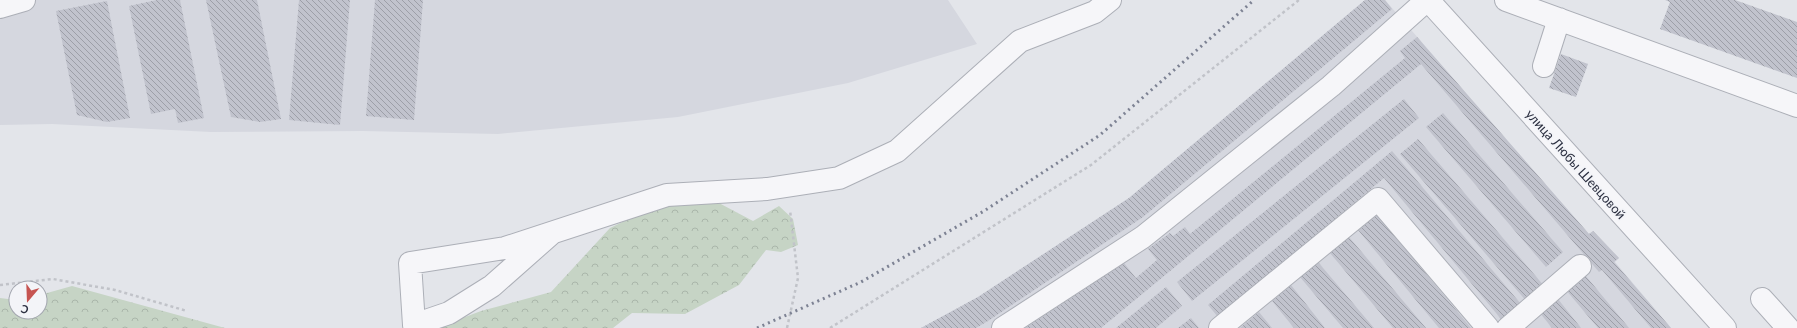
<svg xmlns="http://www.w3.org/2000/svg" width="1797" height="328" font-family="Lato,sans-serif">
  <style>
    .built { fill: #d5d7df }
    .forest { fill: url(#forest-crowns) }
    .building { fill: url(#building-back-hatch) }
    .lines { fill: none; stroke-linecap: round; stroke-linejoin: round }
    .minor-casing { stroke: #acafb7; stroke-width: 24 }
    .path { stroke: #c1c3c9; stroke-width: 2.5; stroke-dasharray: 3 3; stroke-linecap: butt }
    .minor { stroke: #f6f6f9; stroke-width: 22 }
    .rail { stroke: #7d8293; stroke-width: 3; stroke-dasharray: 2 4; stroke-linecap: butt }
    .labels { text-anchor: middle; stroke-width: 3.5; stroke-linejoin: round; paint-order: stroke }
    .street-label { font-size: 13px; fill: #2c3041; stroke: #f3f4f8 }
  </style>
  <defs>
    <pattern id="forest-crowns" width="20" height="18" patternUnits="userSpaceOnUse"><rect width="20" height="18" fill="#c6d4c5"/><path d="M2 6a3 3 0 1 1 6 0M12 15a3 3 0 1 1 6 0" fill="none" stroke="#aab6aa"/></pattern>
    <pattern id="building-back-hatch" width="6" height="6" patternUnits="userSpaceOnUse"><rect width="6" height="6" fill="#c1c3cd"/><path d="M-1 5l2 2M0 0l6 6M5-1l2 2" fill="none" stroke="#9d9fa8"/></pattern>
  </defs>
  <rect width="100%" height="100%" fill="#e3e5ea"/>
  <path class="built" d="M 0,0 L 948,0 L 977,44 L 848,83 L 678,117 L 498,134 L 363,131 L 211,132 L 52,124 L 0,125 Z
    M 1365,0 L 1385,0 L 1589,234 L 1593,231 L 1619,258 L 1615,262 L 1671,328 L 921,328 L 978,297 L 1129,198 Z"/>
  <path class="forest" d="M 668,200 L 717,202 L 753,221 L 779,206 L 793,219 L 798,245 L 781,252 L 766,250 L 739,285 L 685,314 L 632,313 L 613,328 L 436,328 L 481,311 L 551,292 L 610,228 Z
    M 72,286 L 225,328 L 0,328 L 0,298 L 16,300 L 16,312 L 40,312 L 40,295 Z"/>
  <path class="building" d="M 157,0 L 180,0 L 204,118 L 178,123 L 175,109 L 151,114 L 129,6 Z
    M 206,0 L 257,0 L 281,119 L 260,122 L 231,117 Z
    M 299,0 L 350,0 L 340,125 L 289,120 Z
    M 375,0 L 423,0 L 414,120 L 366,116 Z
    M 1365,0 L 1385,0 L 1392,9 L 1143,217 L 988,321 L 976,328 L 921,328 L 978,297 L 1129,198 Z
    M 1665,0 L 1735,0 L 1797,22 L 1797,78 L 1660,29 L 1670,2 Z
    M 107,1 L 130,118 L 107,122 L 77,115 L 56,11 Z
    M 1417,37 L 1589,234 L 1593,231 L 1619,258 L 1614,262 L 1671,328 L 1651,328 L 1602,270 L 1599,272 L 1421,64 L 1101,328 L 1025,328 L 1124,263 L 1136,278 L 1157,260 L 1148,249 L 1170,233 L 1173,236 L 1185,227 L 1190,234 L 1405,58 L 1400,51 Z
    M 1561,54 L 1588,64 L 1576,97 L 1549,88 Z
    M 1404,99 L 1419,118 L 1192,301 L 1177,282 Z
    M 1443,113 L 1563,252 L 1546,267 L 1426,127 Z
    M 1418,139 L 1545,287 L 1527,302 L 1400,154 Z
    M 1392,151 L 1520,303 L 1501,319 L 1384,178 L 1218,317 L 1208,305 Z
    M 1377,215 L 1471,328 L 1439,328 L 1358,230 Z
    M 1349,237 L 1426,328 L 1393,328 L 1330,253 Z
    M 1318,262 L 1374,328 L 1343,328 L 1300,277 Z
    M 1585,275 L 1629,328 L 1598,328 L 1566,290 Z
    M 1291,285 L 1325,328 L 1294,328 L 1272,301 Z
    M 1166,287 L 1182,306 L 1156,328 L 1116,328 Z
    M 1558,299 L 1581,328 L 1552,328 L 1540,313 Z
    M 1259,312 L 1272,328 L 1240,328 Z
    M 1191,318 L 1199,328 L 1178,328 Z"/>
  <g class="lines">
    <defs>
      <path id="minor" d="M 1428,0 L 1725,328
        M 1506,0 L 1797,106
        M 0,7 L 24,0
        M 1544,66 L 1559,19
        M 552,233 L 492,286 L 449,313 L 414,325 L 410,263 L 505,248 L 667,195 L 767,189 L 839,178 L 897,151 L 1020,41 L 1095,12 L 1110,0
        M 1762,299 L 1788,328
        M 1003,328 L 1143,237 L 1331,86 L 1427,0
        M 1220,328 L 1378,199 L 1488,328
        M 1508,328 L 1580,266"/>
    </defs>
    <use href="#minor" class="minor-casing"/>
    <path class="path" d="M 0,285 L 53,279 L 115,290 L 187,311
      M 787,328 L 798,278 L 790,210
      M 830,328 L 1091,165 L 1299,0"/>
    <use href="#minor" class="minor"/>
    <path class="rail" d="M 757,328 L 861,282 L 984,211 L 1100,135 L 1254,0"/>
  </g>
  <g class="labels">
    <g class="street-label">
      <text transform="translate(1576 164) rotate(48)" y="5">улица Любы Шевцовой</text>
    </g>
  </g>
  <g transform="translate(28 300) rotate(199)"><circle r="19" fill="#f3f4f8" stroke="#a3a6af"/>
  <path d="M0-3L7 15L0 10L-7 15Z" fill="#c65451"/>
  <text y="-6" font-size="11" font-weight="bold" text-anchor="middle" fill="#2c3041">С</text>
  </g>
</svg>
